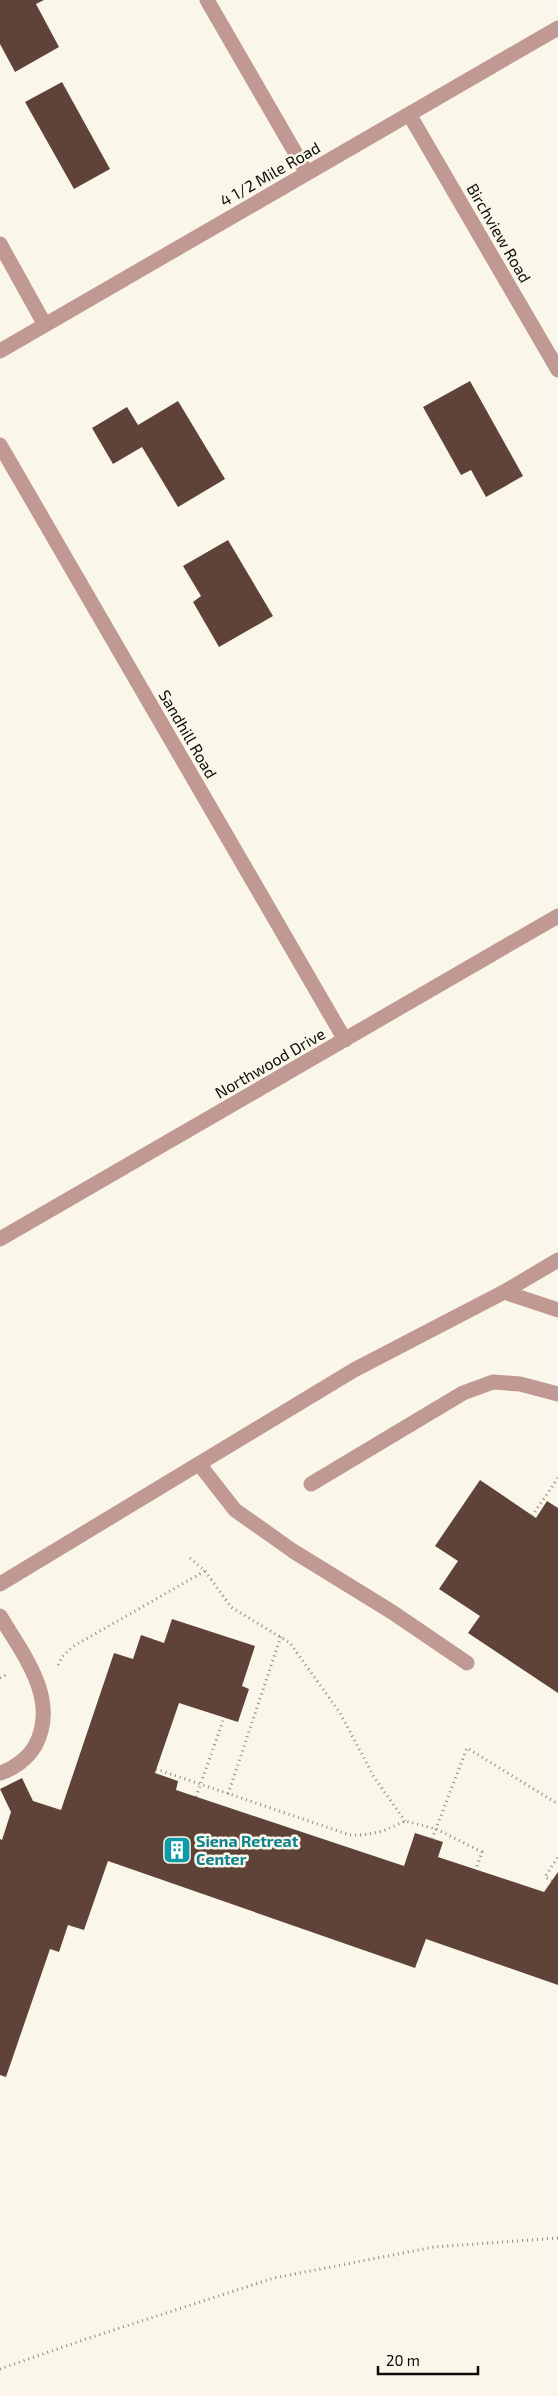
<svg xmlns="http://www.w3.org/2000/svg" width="558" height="2396" font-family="'Exo 2',sans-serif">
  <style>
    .building { fill: #5f4339 }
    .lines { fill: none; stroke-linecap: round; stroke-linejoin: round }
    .path { stroke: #8c8a81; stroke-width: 3; stroke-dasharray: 1 4; stroke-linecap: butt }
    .minor { stroke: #bf9992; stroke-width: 15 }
    .labels { text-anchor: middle; stroke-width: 5; stroke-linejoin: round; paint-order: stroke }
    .street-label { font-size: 16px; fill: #0d0c08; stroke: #faf7ea }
    .culture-label { font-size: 16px; font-weight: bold; fill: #0d838f; stroke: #faf7ea; text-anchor: start }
  </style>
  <rect width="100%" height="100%" fill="#faf7ea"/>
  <path class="building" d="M 0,0 L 44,0 L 36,4 L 59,47 L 15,72 L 0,44 Z
    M 62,82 L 110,169 L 74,189 L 25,102 Z
    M 470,381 L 523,476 L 486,497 L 471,470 L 461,475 L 423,407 Z
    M 178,401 L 225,479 L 178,507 L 142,447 L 113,464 L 92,428 L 127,407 L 138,425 Z
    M 228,540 L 273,616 L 219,647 L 193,602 L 201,596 L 183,566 Z
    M 480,1480 L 536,1518 L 547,1501 L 558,1508 L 558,1693 L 468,1633 L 480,1616 L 439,1589 L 458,1561 L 435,1546 Z
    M 172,1619 L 255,1646 L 242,1686 L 249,1689 L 238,1722 L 179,1703 L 155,1773 L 178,1781 L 176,1790 L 404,1866 L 415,1833 L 443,1842 L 438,1857 L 544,1892 L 558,1872 L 558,1985 L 426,1939 L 415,1968 L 108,1861 L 84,1930 L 68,1925 L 59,1952 L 50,1949 L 6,2077 L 0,2075 L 0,1839 L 2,1840 L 11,1812 L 0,1789 L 22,1778 L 33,1801 L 61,1810 L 114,1653 L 133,1659 L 141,1635 L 164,1643 Z"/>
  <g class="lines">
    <path class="path" d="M 532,1516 L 558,1478
      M 190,1558 L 205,1571 L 231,1607 L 290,1643 L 340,1713 L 374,1777 L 405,1821
      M 58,1665 L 62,1657 L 72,1647 L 205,1571
      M 0,1678 L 8,1674
      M 156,1769 L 350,1835 L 364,1835 L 383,1831 L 405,1821 L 436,1829 L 482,1852 L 476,1869
      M 228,1794 L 281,1636
      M 196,1797 L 224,1718
      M 432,1839 L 467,1748 L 558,1804
      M 552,1881 L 545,1877 L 558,1857
      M 0,2369 L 86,2339 L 274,2278 L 434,2247 L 558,2238"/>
    <path class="minor" d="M 207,0 L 307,173
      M 409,114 L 558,370
      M 0,244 L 45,325
      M 0,351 L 558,28
      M 0,445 L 345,1040
      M 0,1239 L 558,916
      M 504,1292 L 558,1310
      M 199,1464 L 235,1510 L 293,1551 L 392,1612 L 467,1663
      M 311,1484 L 463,1393 L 493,1382 L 520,1384 L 558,1394
      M 0,1584 L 354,1370 L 504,1292 L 558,1260
      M 0,1616 C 23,1654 60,1700 35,1746 C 28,1758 14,1769 0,1773"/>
  </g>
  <defs>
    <symbol id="building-square" viewBox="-11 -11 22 22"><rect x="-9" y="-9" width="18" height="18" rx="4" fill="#0f9aa8" stroke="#faf7ea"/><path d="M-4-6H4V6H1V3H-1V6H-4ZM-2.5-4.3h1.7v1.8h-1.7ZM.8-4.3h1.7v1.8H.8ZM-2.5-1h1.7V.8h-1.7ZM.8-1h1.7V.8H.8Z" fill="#fff"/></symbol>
  </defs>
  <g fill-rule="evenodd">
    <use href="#building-square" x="161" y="1834" width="32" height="32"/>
  </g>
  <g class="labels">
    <g class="street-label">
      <text transform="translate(270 174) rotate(-30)" y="6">4 1/2 Mile Road</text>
      <text transform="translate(499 233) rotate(60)" y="6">Birchview Road</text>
      <text transform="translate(188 734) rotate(60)" y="6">Sandhill Road</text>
      <text transform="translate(270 1063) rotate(-30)" y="6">Northwood Drive</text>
    </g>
    <g class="culture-label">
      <text x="196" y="1847">Siena Retreat<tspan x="196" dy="18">Center</tspan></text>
    </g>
  </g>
  <path d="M378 2366v8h100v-8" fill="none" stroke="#0d0c08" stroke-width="2.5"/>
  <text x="386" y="2366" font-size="15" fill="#0d0c08" stroke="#faf7ea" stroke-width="4" paint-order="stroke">20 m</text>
</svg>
